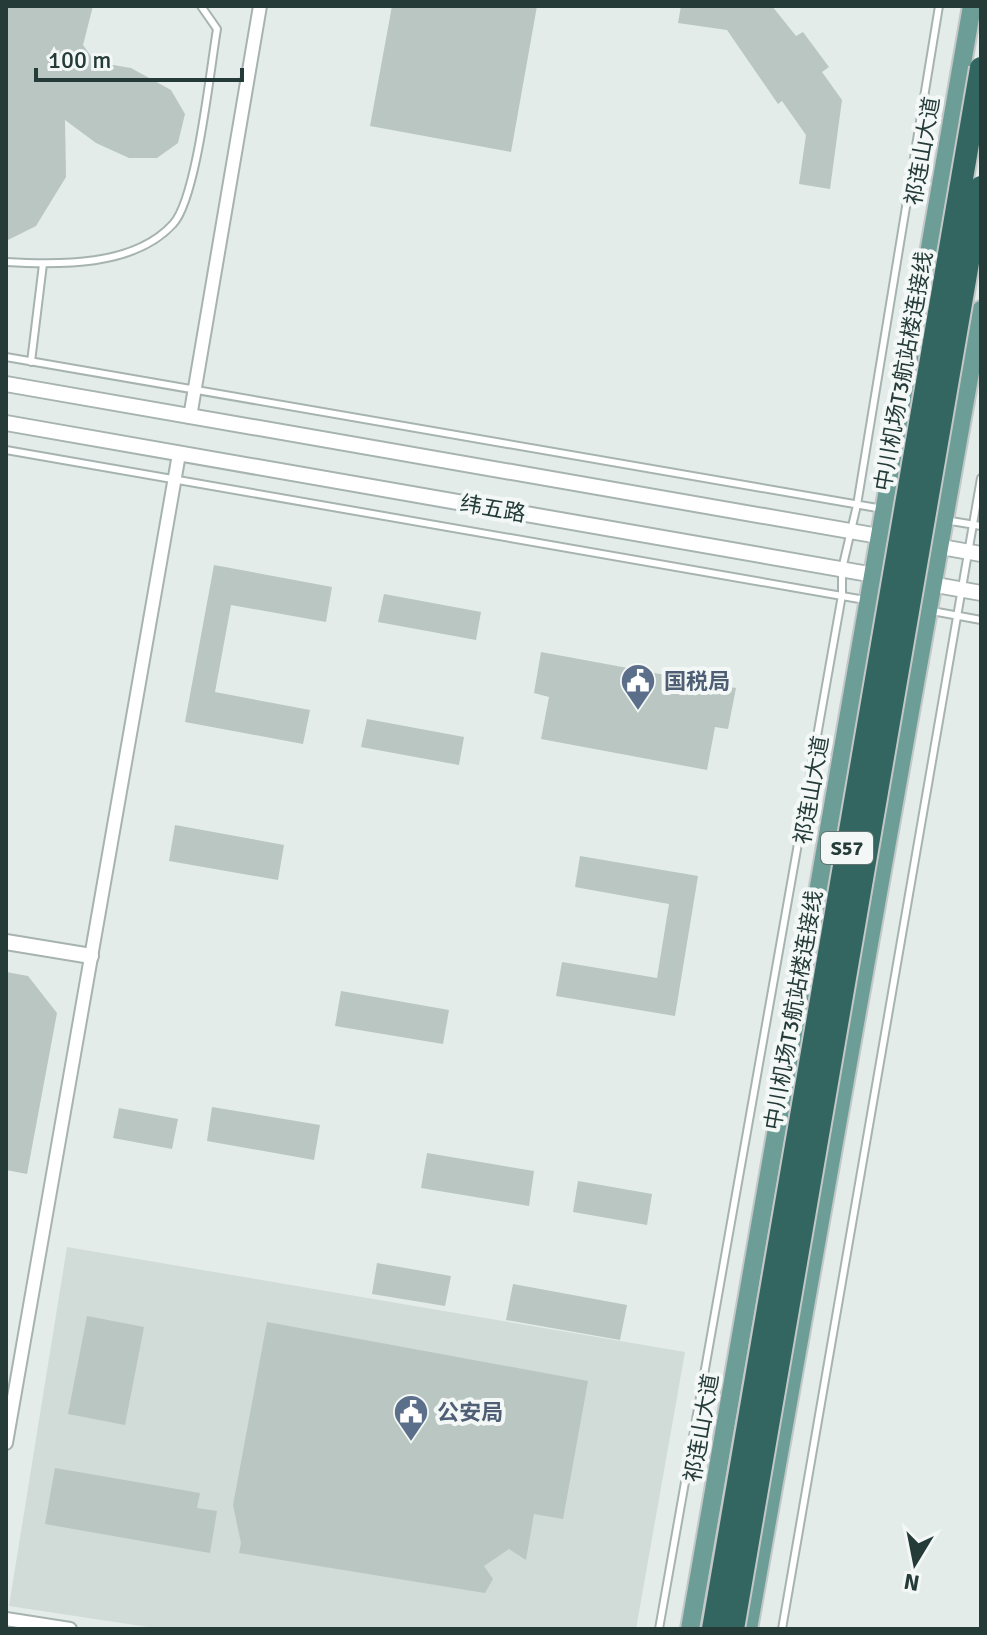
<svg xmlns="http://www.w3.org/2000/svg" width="987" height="1635" font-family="Signika,'Noto Sans SC',sans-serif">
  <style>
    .built { fill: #d1dbd8 }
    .building { fill: #b9c6c2 }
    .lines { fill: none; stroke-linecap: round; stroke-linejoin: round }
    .service-casing { stroke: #a6b3b0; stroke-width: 10 }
    .minor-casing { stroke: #a6b3b0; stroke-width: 16 }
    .tertiary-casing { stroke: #a6b3b0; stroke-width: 18 }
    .primary-casing { stroke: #c2c8c7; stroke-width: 22 }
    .service { stroke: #fff; stroke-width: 6 }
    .minor { stroke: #fff; stroke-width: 12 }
    .tertiary { stroke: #fff; stroke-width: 14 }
    .primary { stroke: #6c9d97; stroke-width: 18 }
    .motorway-bridge-casing { stroke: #c2c8c7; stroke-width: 26; stroke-linecap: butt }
    .motorway-bridge { stroke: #336561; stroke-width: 22 }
    .labels { text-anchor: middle; stroke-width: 8; stroke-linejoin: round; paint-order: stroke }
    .shield { fill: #f3f8f7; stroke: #627471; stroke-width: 2 }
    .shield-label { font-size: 20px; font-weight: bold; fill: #243b38 }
    .street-label { font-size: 22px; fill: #243b38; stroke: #f3f8f7 }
    .service-label { font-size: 22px; font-weight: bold; fill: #4e5e75; stroke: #f3f8f7; text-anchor: start }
  </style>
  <rect width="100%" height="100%" fill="#e3ece9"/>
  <path class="built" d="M 67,1247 L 685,1352 L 636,1629 L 161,1629 L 9,1606 Z"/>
  <path class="building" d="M 6,6 L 93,6 L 83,45 L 95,62 L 131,68 L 171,90 L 185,114 L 178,143 L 157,158 L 129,158 L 96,143 L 65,120 L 66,177 L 36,226 L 6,241 Z
    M 392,6 L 537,6 L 511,152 L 370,126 Z
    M 681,6 L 772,6 L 796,36 L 803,32 L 829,67 L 822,72 L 842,100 L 830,189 L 799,184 L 806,135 L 782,101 L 778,104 L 727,30 L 678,23 Z
    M 214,565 L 332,587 L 326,622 L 231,605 L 215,692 L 310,710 L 303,744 L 185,722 Z
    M 384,594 L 481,612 L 476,640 L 378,622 Z
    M 541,652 L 736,688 L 728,729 L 715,727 L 707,770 L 541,739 L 549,697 L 534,693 Z
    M 367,719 L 464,737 L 459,765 L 361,747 Z
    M 175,825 L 284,845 L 278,880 L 169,861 Z
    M 580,856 L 698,876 L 675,1016 L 556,996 L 562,962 L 657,978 L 669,904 L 575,887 Z
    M 6,972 L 28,976 L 57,1013 L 27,1174 L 6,1170 Z
    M 341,991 L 449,1010 L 443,1044 L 335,1026 Z
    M 212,1107 L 320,1125 L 314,1160 L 207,1141 Z
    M 119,1108 L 178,1119 L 172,1149 L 113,1138 Z
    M 427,1153 L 534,1171 L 529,1206 L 421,1188 Z
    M 578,1181 L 652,1194 L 647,1225 L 573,1212 Z
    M 377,1263 L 451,1276 L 445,1306 L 372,1294 Z
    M 513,1284 L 627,1305 L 620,1340 L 506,1320 Z
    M 87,1316 L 144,1327 L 125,1425 L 68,1414 Z
    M 267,1322 L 588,1381 L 563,1519 L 534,1514 L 526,1560 L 509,1549 L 484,1566 L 493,1579 L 485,1593 L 239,1553 L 241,1543 L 233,1505 Z
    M 55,1468 L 200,1493 L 197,1508 L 217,1511 L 210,1553 L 45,1524 Z"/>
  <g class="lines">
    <defs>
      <path id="service" d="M 6,262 C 58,265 134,267 173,224 C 197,198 210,70 217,29 L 201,6
        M 6,357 L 883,509
        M 31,362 L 43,264
        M 6,450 L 865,600
        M 945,520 L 981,526
        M 932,611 L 981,620
        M 659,1629 L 842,595 L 842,569 L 857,505 L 939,6
        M 782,1629 L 981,478"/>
      <path id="minor" d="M 190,417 L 260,6
        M 6,1443 L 179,454
        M 6,1619 L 70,1629"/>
      <path id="tertiary" d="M 6,384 L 890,538
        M 6,423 L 880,576
        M 930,545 L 981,554
        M 925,583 L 981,593
        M 6,942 L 91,956"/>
      <path id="primary" d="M 690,1629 L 972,6
        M 748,1629 L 981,310"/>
    </defs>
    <use href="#service" class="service-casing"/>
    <use href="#minor" class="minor-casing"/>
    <use href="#tertiary" class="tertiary-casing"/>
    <use href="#primary" class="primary-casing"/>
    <use href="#service" class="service"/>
    <use href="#minor" class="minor"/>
    <use href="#tertiary" class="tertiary"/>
    <use href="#primary" class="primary"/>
    <defs>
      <path id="motorway-bridge" d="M 713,1629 L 981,68
        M 733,1629 L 981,187"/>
    </defs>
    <use href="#motorway-bridge" class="motorway-bridge-casing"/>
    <use href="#motorway-bridge" class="motorway-bridge"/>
  </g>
  <defs>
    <symbol id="civic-pin" viewBox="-11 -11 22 30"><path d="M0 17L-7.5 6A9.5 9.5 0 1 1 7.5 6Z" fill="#5c6f8a" stroke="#f3f8f7"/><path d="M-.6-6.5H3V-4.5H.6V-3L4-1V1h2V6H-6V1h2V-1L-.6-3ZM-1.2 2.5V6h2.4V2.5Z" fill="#fff"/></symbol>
  </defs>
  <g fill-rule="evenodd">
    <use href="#civic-pin" x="618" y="661" width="40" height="54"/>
    <use href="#civic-pin" x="391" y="1392" width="40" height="54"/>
  </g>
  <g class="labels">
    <rect class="shield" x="821" y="832" width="52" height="32" rx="6"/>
    <g class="shield-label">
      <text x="847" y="855">S57</text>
    </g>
    <g class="street-label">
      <text transform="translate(922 151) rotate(-80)" y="8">祁连山大道</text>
      <text transform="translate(903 371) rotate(-80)" y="8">中川机场T3航站楼连接线</text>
      <text transform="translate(493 508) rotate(10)" y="8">纬五路</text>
      <text transform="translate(811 790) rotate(-80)" y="8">祁连山大道</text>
      <text transform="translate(793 1010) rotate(-80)" y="8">中川机场T3航站楼连接线</text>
      <text transform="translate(701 1428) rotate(-80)" y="8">祁连山大道</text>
    </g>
    <g class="service-label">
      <text x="664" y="689">国税局</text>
      <text x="437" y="1420">公安局</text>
    </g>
  </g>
  <rect width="987" height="1635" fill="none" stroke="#243b38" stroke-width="16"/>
  <g transform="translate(915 1563) rotate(190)" stroke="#f3f8f7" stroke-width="6" paint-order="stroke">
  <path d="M0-6L14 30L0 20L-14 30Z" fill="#243b38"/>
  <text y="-12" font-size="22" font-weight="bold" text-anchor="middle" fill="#243b38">N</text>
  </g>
  <path d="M36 68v12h206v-12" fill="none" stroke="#243b38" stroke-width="4"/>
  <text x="48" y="68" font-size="24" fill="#243b38" stroke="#f3f8f7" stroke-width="6" paint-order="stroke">100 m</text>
</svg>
